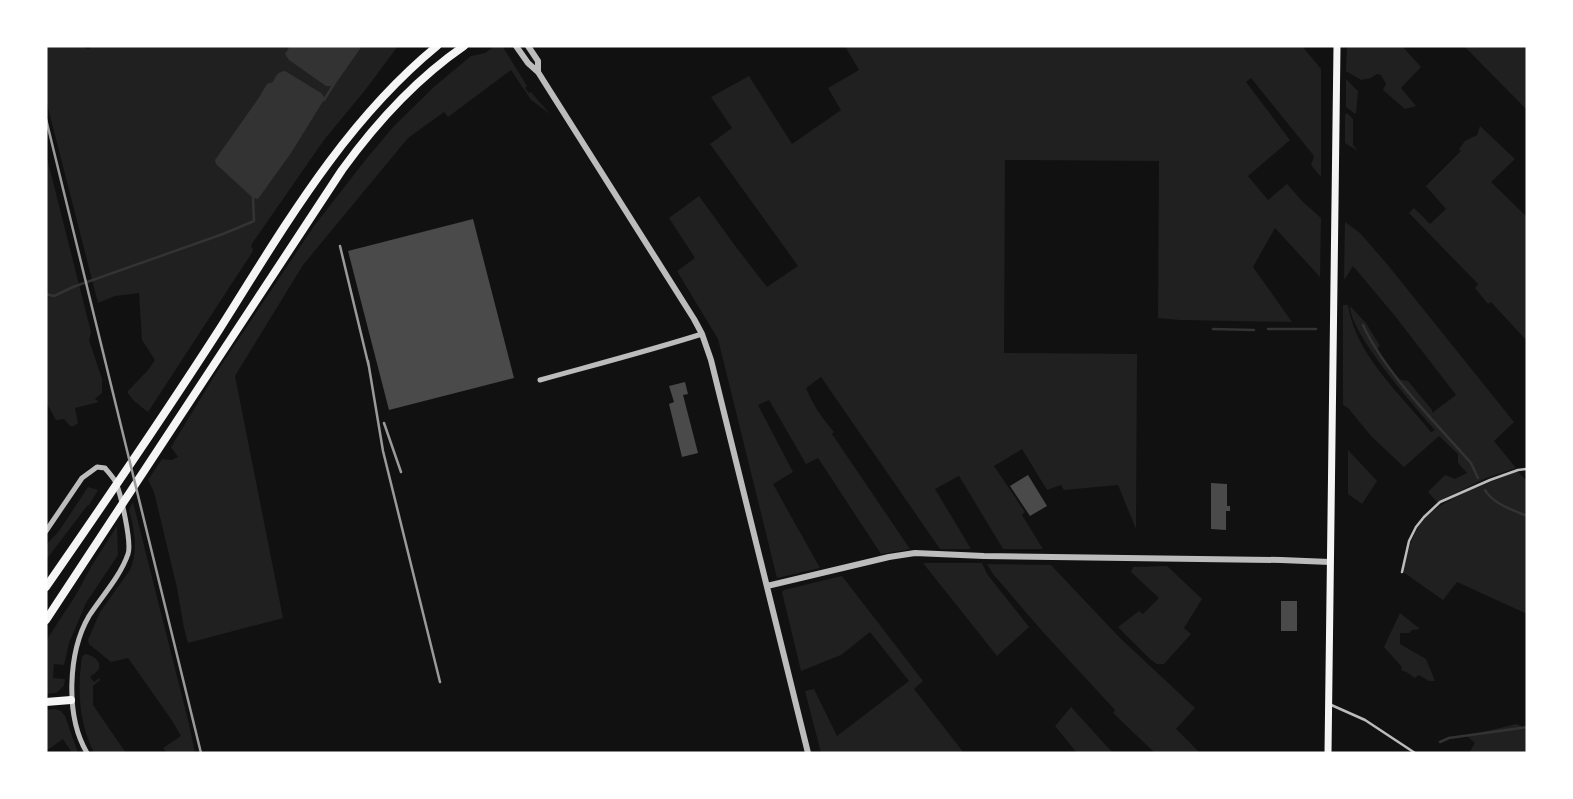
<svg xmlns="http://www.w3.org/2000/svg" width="1573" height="799" font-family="'PT Serif',serif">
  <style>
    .green { fill: #202020 }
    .water { fill: #333 }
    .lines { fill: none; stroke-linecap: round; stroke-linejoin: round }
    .stream { stroke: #333; stroke-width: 2.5 }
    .building { fill: #4a4a4a }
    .service { stroke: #bcbcbc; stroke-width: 2.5 }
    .minor { stroke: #bcbcbc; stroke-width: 5 }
    .tertiary { stroke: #bcbcbc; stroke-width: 6 }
    .secondary { stroke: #f5f5f5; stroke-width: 7 }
    .primary { stroke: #f5f5f5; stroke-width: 8 }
    .rail { stroke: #9a9a9a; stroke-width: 2.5 }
  </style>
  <rect width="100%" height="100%" fill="#111"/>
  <path class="green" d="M 46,46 L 77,46 L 89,49 L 91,46 L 398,46 L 366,89 L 324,140 L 251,245 L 253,251 L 148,412 L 134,401 L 127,392 L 148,370 L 155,360 L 142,340 L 139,293 L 115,296 L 98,303 L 46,100 Z
    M 495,46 L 503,47 L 527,86 L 525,88 L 529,93 L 531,92 L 550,114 L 531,100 L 511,70 L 448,117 L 444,112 L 408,138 L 303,265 L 235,376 L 283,618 L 188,643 L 184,628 L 177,588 L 154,492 L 148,480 L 162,459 L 172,460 L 178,457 L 171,447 L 218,370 L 314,226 L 367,158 L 394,126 L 435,86 L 471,56 L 485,53 Z
    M 845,46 L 1302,46 L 1321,69 L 1321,177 L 1311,165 L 1314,156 L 1251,78 L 1246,82 L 1290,140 L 1248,176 L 1268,200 L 1287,184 L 1302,201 L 1321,218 L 1320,277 L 1275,228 L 1253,267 L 1292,322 L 1180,320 L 1158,318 L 1159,161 L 1005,160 L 1004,353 L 1137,354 L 1136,529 L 1118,485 L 1064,490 L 1061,485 L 1047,490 L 1022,449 L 994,466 L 1025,512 L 1022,515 L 1043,549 L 1003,549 L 959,476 L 935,489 L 971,549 L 940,549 L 821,377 L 806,388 C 813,405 822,418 834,432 L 832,434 L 910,549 L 881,554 L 818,458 L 806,464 L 769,400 L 758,405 L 793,472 L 773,484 L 820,568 L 777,578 L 718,339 L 677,271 L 695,258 L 669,218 L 699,196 L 736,247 L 767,287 L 798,266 L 710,144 L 732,128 L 711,97 L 749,76 L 792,144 L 841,110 L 828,88 L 859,70 Z
    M 1347,46 L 1402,46 L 1421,67 L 1401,88 L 1416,106 L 1405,109 L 1383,90 L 1386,84 L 1381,75 L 1377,74 L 1371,78 L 1361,80 L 1346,71 Z
    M 1464,46 L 1527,46 L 1527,110 Z
    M 1346,79 L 1358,91 L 1356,113 L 1355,114 L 1346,107 Z
    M 1347,113 L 1353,119 L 1353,145 L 1358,151 L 1345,143 L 1345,115 Z
    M 1480,126 L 1515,159 L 1491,182 L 1527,217 L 1527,341 L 1491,302 L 1488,304 L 1475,288 L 1478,284 L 1409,213 L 1414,208 L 1430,224 L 1446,209 L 1426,186 L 1461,151 L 1459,149 L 1465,141 L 1477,135 Z
    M 46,154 L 91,332 L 89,340 L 102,379 L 102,393 L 95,399 L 99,402 L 75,408 L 78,423 L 74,426 L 70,426 L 64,419 L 56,420 L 46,402 Z
    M 1345,222 L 1360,233 L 1387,264 L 1514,422 L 1494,441 L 1516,468 L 1486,478 L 1437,502 L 1428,492 L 1445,475 L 1455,479 L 1467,473 L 1458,463 L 1458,454 L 1439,436 L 1404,467 L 1372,437 L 1348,408 L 1343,405 L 1343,305 L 1348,305 C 1356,356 1400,393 1431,432 L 1435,430 C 1415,407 1350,334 1350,306 L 1366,323 L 1380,346 L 1375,350 L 1396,379 L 1408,381 L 1432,410 L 1432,413 L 1456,395 L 1395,316 L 1353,266 L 1345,279 L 1344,278 Z
    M 1348,450 L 1377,481 L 1362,504 L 1348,494 Z
    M 1517,471 L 1525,479 L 1527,479 L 1527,614 L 1457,582 L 1443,600 L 1403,572 C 1407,554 1411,536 1422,521 C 1440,499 1490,483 1517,471 Z
    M 88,487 L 98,490 L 89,505 L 87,506 L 46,560 L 46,545 L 59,531 Z
    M 133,502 L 189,724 L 195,753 L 167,753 L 163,748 L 181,736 L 171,719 L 128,658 L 111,662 L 89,644 L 88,640 L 100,612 L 130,570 C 139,549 134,530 129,509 Z
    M 117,526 L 118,555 L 86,603 L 69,643 L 64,665 L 54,664 L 53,678 L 65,679 L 64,686 L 56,693 L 46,694 L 46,641 L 77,593 L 92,565 Z
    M 923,563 L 982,563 L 987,574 L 1029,627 L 997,656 Z
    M 987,564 L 1051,565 L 1120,638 L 1195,708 L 1176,729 L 1200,753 L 1155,753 L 1113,713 L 1115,710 L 1042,631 L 993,574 Z
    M 1167,566 L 1202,599 L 1184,628 L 1191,634 L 1164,664 L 1157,664 L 1151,660 L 1118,627 L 1139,611 L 1143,614 L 1159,598 L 1131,572 L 1133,567 Z
    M 842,576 L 923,681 L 914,689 L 964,753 L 821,753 L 805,691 L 814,689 L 837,736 L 909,681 L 870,632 L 841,655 L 801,671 L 782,592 L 784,590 Z
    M 1400,613 L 1420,629 L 1412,630 L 1409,633 L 1400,633 L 1400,644 L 1426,659 L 1435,681 L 1429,681 L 1419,675 L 1415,678 L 1408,673 L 1401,670 L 1402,667 L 1384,647 Z
    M 85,654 C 92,655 101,660 99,668 C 98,672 93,674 90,677 L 94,682 L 99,678 L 100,680 L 93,686 L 93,705 L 126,753 L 94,753 C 79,722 77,691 82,657 Z
    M 1071,707 L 1113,753 L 1077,753 L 1055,726 Z
    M 55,709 L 61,711 L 65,716 L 78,753 L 72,753 L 63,739 L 46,751 L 46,710 Z
    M 1516,724 L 1527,728 L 1527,753 L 1469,753 L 1475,743 L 1467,736 Z"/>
  <path class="water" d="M 290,46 L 362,46 L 334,86 L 326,86 L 289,60 L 285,54 Z
    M 285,71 L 321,93 L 325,98 L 291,153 L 258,199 L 253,198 L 216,164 L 215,160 L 258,99 L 267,84 L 273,82 C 276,76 277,72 285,71 Z"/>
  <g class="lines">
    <path class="stream" d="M 324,100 L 334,84
      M 46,294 L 54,296 L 73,287 L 223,234 L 254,221 L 253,198 L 254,195
      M 1363,325 C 1385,373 1436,423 1471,463 L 1478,478
      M 1213,329 L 1254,330
      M 1268,329 L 1316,329
      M 1485,490 C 1493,504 1513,510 1527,516
      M 1440,742 L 1449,738 L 1527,727"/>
  </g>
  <path class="building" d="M 473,219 L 514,378 L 389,410 L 348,251 Z
    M 685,382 L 688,394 L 683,395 L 698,453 L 682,457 L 669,404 L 674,402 L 669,386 Z
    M 1028,475 L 1047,506 L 1030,516 L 1010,486 Z
    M 1211,483 L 1227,484 L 1227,506 L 1230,506 L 1230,511 L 1226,511 L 1226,530 L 1211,529 Z
    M 1281,601 L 1297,601 L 1297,631 L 1281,631 Z"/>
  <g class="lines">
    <path class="service" d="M 1402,572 L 1409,541 L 1416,527 L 1424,517 L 1440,502 L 1490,480 L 1518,470 L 1527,469
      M 1329,704 L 1365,720 L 1415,753"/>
    <path class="minor" d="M 540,380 C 594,365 648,351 702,334
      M 46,531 L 82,478 L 97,467 L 105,468 C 108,472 114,478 116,483 C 121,495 132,543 128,554 C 120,577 102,596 89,616 C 68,652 65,716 87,753"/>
    <path class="tertiary" d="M 516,46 L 528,63 L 538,72 L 694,319 L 702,334 L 711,360 L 808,753
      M 528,46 L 538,61 L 538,72
      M 767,586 L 889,557 L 915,553 L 984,556 L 1281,560 L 1330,562"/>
    <path class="secondary" d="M 1328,753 L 1337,46"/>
    <path class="primary" d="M 46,587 C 105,502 163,417 219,330 C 283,229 343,123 437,46
      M 46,620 L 342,170 C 376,123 416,79 464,46
      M 46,702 L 71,700"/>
    <path class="rail" d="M 46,119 L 201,753
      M 340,246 L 369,367
      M 368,361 L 383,451 L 440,682
      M 384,423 L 401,472"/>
  </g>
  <rect width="1573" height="799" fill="none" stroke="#ffffff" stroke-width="95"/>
</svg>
